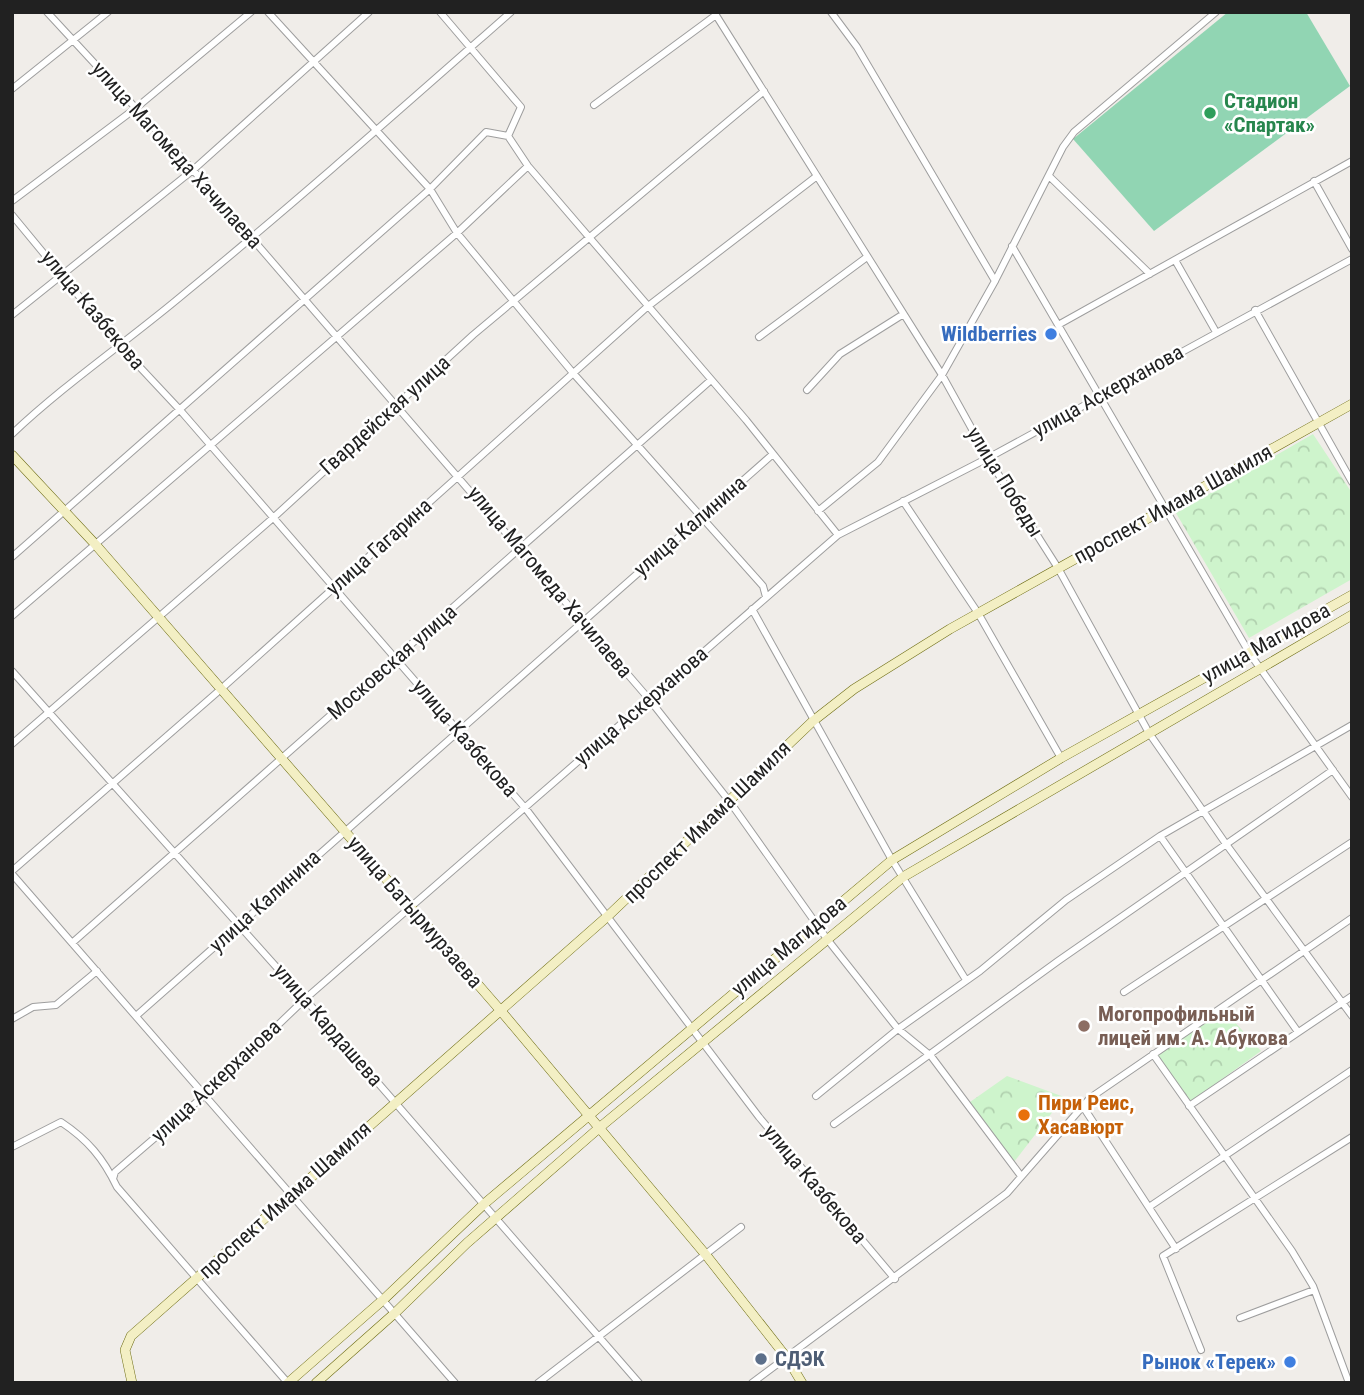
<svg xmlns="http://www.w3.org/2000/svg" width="1364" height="1395" font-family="'Roboto Condensed',sans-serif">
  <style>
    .park { fill: url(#park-crowns) }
    .pitch { fill: #91d5b3 }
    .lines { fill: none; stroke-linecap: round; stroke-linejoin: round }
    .street-casing { stroke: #9e9e9e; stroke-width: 8 }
    .secondary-casing { stroke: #6d6c13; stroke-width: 10 }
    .street { stroke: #fff; stroke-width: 6 }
    .secondary { stroke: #f3efc4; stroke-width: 9 }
    .leisure-dot { fill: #2e9e5b; stroke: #fff; stroke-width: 2.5 }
    .shop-dot { fill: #3f7fe0; stroke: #fff; stroke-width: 2.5 }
    .education-dot { fill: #8d6e63; stroke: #fff; stroke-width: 2.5 }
    .food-dot { fill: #e8710a; stroke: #fff; stroke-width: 2.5 }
    .service-dot { fill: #5c6f8a; stroke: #fff; stroke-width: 2.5 }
    .labels { text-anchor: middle; stroke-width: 5; stroke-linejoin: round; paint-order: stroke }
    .leisure-label { font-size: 21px; font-weight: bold; fill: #27864d; stroke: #fff; text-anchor: start }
    .street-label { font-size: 21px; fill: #212121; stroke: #fff }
    .shop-label { font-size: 21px; font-weight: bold; fill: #366cbe; stroke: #fff; text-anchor: end }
    .education-label { font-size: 21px; font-weight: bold; fill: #785e54; stroke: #fff; text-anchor: start }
    .food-label { font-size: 21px; font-weight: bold; fill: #c56008; stroke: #fff; text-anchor: start }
    .service-label { font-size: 21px; font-weight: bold; fill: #4e5e75; stroke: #fff; text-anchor: start }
  </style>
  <defs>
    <pattern id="park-crowns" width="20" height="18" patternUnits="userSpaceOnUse" patternTransform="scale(1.75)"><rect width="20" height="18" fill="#cef4cc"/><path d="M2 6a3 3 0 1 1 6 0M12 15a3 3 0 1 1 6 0" fill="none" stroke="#b1d1af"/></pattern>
  </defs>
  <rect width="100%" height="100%" fill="#f0ede9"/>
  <path class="park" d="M 1313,434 L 1352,493 L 1352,579 L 1249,638 L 1176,513 Z
    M 1223,1009 L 1261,1051 L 1190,1102 L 1158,1055 Z
    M 1007,1076 L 1064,1097 L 1014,1162 L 970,1102 Z"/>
  <path class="pitch" d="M 1228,12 L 1306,12 L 1350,86 L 1154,231 L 1073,139 Z"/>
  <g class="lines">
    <defs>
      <path id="street" d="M 47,12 L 193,170 L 649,699 L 730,802 L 827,939 L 898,1029 L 931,1056 L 1021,1176
        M 268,12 L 430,189 L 457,233 L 573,373 L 763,586 L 766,597
        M 440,12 L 521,107 L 508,136
        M 714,12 L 942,375 L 988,458 L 1058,568 L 1149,733 L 1226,844 L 1352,1016
        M 831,12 L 857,47 L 995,281
        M 12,89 L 108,12
        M 594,105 L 716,15
        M 508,136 L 528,166 L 746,420 L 838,535
        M 1050,177 L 1150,274
        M 1314,181 L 1352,249
        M 12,201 L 136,108 L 251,12
        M 12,215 L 121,347 L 180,410 L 526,809 L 759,1117 L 895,1279
        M 1012,246 L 1250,654 L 1352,797
        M 1175,260 L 1216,332
        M 1255,310 L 1352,482
        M 12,315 L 193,170 L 369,12
        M 1058,325 L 1352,161
        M 759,337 L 867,257
        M 807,390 L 840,354 L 902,315
        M 12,434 C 66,383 128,341 185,293 C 296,202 403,107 511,12
        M 903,501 L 978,613 L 1061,758
        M 818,511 L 878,462 L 942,375 L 995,281 L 1063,147 L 1074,132 L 1216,12
        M 12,557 L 430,189 L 486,132 L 508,136
        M 752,609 L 892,860 L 966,980
        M 12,616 L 457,233 L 528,166
        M 12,671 L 305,999 L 639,1383
        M 12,744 L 273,518 L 473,335 L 764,91
        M 1160,836 L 1298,1032
        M 12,871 L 221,689 L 647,307 L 817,176
        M 12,874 L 455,1383
        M 72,943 L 711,380
        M 1124,992 L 1352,842
        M 136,1016 L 773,454
        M 12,1019 L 33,1007 L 56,1005 L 97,971
        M 1153,1054 L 1292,1251 L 1313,1286 L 1349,1383
        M 816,1096 L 898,1029 L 980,971 L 1066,900 L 1160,836 L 1352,725
        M 1082,1105 L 1176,1249
        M 1189,1106 L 1352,996
        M 834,1124 L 1058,961 L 1333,770
        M 12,1147 L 61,1122 C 88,1140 103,1158 117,1187 L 287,1382
        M 113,1179 L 115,1172 L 206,1094 L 305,999 L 838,535 L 988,458 L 1352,259
        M 1149,1207 L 1352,1070
        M 1240,1318 L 1314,1290
        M 1201,1350 L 1163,1256 L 1352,1137
        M 538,1383 L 741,1227
        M 752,1383 L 1007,1193 L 1090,1098 L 1352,918"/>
      <path id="secondary" d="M 12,455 L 95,544 L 501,1011 L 706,1255 L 787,1358 L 802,1383
        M 132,1383 L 125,1350 L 131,1336 L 609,915 L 813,721 L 854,689 L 950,629 L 1352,404
        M 288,1383 L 384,1299 L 484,1204 L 892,860 L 1061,758 L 1352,595
        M 316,1383 L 396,1312 L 467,1243 L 599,1128 L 903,877 L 1352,615"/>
    </defs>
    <use href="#street" class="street-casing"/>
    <use href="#secondary" class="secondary-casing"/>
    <use href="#street" class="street"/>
    <use href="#secondary" class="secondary"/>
  </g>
  <circle class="leisure-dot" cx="1210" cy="113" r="7"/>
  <g class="shop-dot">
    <circle cx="1051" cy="334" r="7"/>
    <circle cx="1290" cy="1362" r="7"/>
  </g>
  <circle class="education-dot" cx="1084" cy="1026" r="7"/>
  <circle class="food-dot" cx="1024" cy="1115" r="7"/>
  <circle class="service-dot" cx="761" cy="1359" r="7"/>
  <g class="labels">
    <g class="leisure-label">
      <text x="1224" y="108">Стадион<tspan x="1224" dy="24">«Спартак»</tspan></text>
    </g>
    <g class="street-label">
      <text transform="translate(177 155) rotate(48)" y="7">улица Магомеда Хачилаева</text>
      <text transform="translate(93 310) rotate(50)" y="7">улица Казбекова</text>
      <text transform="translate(1108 391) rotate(-29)" y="7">улица Аскерханова</text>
      <text transform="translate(385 415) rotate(-42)" y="7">Гвардейская улица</text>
      <text transform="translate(1005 482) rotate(58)" y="7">улица Победы</text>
      <text transform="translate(1173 504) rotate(-29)" y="7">проспект Имама Шамиля</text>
      <text transform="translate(690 526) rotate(-41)" y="7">улица Калинина</text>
      <text transform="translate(379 547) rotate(-42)" y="7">улица Гагарина</text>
      <text transform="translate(550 582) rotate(50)" y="7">улица Магомеда Хачилаева</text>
      <text transform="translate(1266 643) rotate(-29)" y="7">улица Магидова</text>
      <text transform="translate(392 662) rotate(-41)" y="7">Московская улица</text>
      <text transform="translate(641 706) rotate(-41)" y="7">улица Аскерханова</text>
      <text transform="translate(465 738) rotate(49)" y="7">улица Казбекова</text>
      <text transform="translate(707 822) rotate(-44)" y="7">проспект Имама Шамиля</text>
      <text transform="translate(265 901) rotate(-42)" y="7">улица Калинина</text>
      <text transform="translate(415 912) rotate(49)" y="7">улица Батырмурзаева</text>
      <text transform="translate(789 946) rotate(-40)" y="7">улица Магидова</text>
      <text transform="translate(328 1025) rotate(49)" y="7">улица Кардашева</text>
      <text transform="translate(216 1081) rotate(-43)" y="7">улица Аскерханова</text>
      <text transform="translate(815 1184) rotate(50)" y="7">улица Казбекова</text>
      <text transform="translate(285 1200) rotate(-42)" y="7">проспект Имама Шамиля</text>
    </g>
    <g class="shop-label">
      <text x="1037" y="341">Wildberries</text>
      <text x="1276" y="1369">Рынок «Терек»</text>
    </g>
    <g class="education-label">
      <text x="1098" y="1021">Могопрофильный<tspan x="1098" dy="24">лицей им. А. Абукова</tspan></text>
    </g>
    <g class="food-label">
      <text x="1038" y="1110">Пири Реис,<tspan x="1038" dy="24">Хасавюрт</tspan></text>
    </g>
    <g class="service-label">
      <text x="775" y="1366">СДЭК</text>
    </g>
  </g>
  <rect width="1364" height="1395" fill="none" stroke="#212121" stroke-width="28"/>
</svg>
